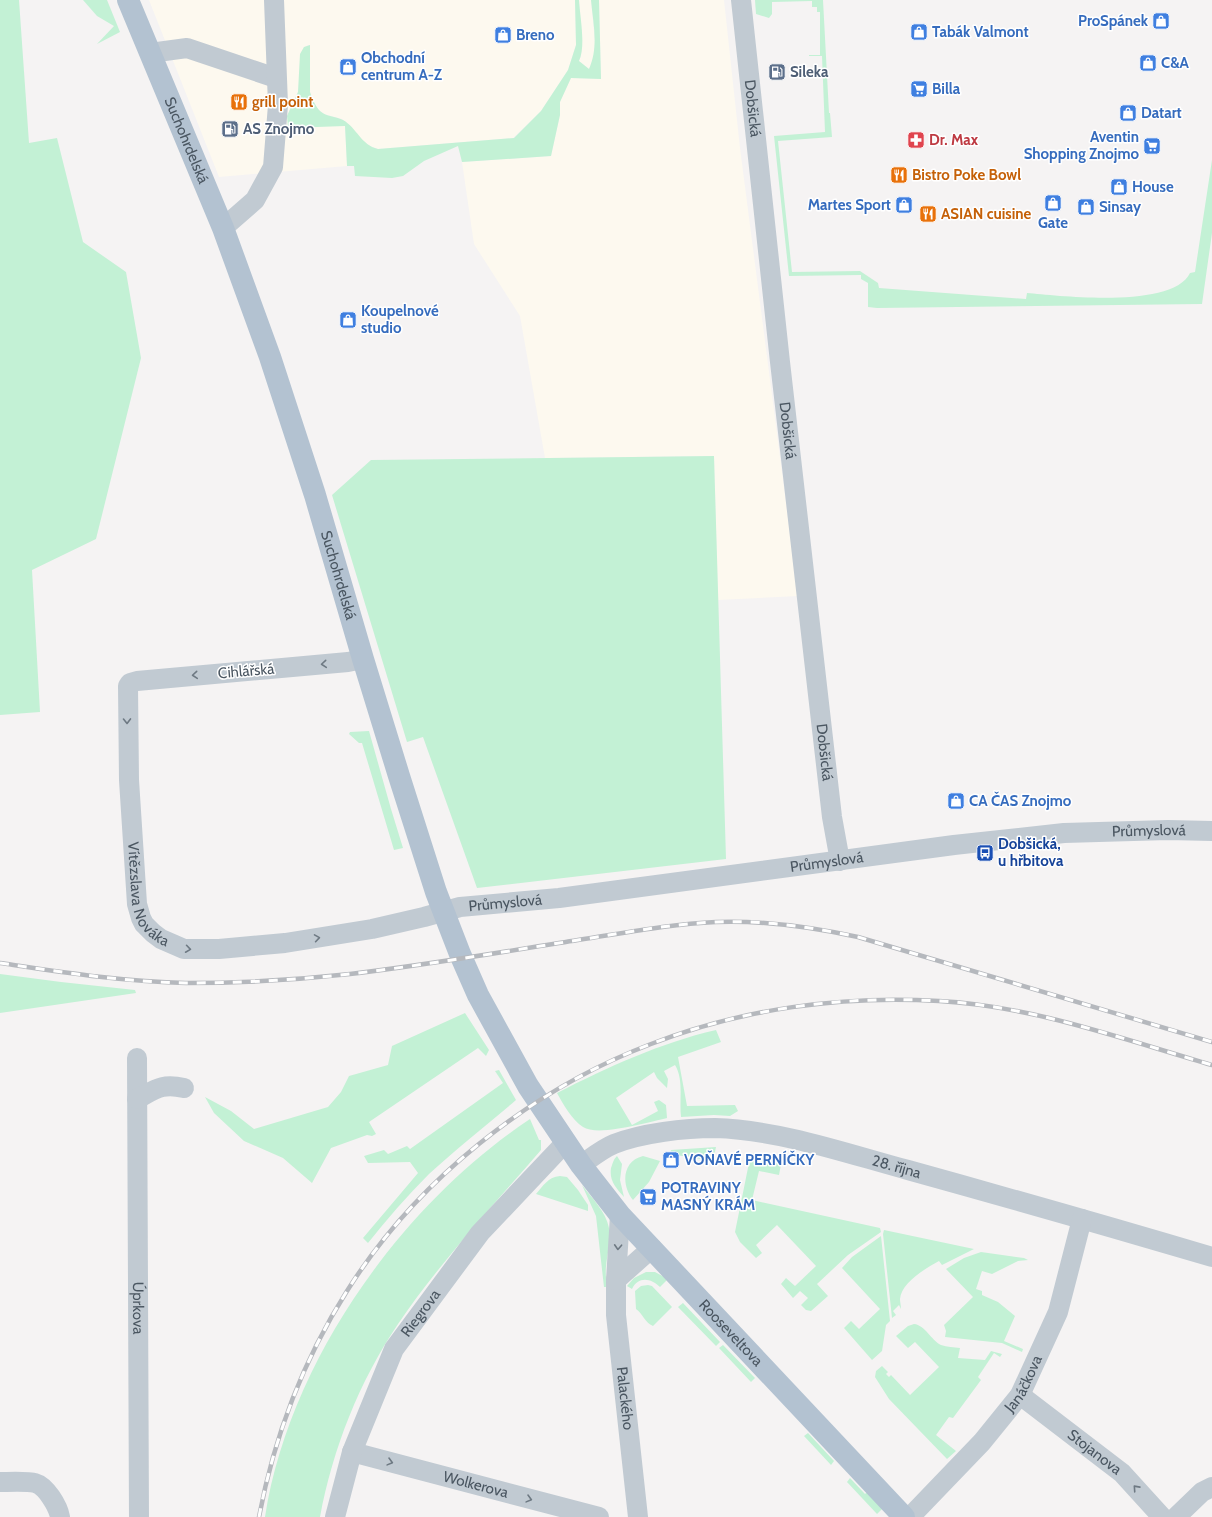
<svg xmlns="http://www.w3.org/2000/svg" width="1212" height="1517" font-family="Cabin,sans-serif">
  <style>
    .commercial { fill: #fdf9ef }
    .green { fill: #c3f1d5 }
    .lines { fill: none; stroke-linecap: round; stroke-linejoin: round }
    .minor { stroke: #c1cad2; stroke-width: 20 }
    .major { stroke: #b3c2d1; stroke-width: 22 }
    .rail-casing { stroke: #b5b8bd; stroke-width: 4.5 }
    .rail { stroke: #fff; stroke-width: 3; stroke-dasharray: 9; stroke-linecap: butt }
    .oneway { stroke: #6e7983 }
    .labels { text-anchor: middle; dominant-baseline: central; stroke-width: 3; stroke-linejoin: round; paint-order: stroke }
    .shop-label { font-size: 15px; font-weight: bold; fill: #366cbe; stroke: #fff; text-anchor: start }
    .service-label { font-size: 15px; font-weight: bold; fill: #4e5e75; stroke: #fff; text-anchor: start }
    .food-label { font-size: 15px; font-weight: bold; fill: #c56008; stroke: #fff; text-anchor: start }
    .street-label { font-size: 15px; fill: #4a5661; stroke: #fff }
    .health-label { font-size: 15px; font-weight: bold; fill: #be3a42; stroke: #fff; text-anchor: start }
    .transit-label { font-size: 15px; font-weight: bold; fill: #164399; stroke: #fff; text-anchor: start }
  </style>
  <rect width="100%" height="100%" fill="#f5f3f3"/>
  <path class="commercial" d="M 149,0 L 575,0 L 576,45 L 568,70 L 541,111 L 513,138 L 378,149 L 370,146 L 362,140 L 349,125 L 342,119 L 324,114 L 318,109 L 312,99 L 310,92 L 310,45 L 308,45 L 303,48 L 298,92 L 288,113 L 288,128 L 345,125 L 347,166 L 219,177 Z
    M 579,0 L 591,0 L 595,42 L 594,57 L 589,69 L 579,61 L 581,56 L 582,42 Z
    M 599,0 L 724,0 L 740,148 L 798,596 L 718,600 L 714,456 L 545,458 L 520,316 L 474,244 L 462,162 L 551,156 L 560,115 L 560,102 L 571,78 L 601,79 Z"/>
  <path class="green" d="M 0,0 L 19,0 L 29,143 L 57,138 L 83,242 L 126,272 L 141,358 L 96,539 L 32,570 L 40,712 L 0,715 Z
    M 83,0 L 107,0 L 120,32 L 97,44 L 114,26 L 97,16 Z
    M 575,0 L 579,0 C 580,17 586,46 579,61 L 589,69 C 599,47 593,23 591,0 L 599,0 L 601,79 L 571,78 L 560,102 L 560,115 L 551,156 L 462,162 L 458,146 L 424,161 L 403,176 L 392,178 L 355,176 L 354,166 L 347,166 L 345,126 L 288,128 L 287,116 L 298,92 L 300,54 L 304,47 L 310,45 L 310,92 C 312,98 315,106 320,111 C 327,117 335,116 343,120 C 357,128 361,145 378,149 L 514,138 L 541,111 L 568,70 L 576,45 Z
    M 755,0 L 823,0 L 829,113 L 830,113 L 832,137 L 778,141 L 792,272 L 860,271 L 878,283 L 879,288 L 1026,299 L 1027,293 C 1061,296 1173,309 1190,273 L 1195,272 L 1212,160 L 1212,233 L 1202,304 L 877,308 L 868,307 L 868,283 L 861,279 L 861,275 L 789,276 L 774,136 L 825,132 L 822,56 L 809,56 L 809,55 L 820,55 L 820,12 L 817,12 L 817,7 L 812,7 L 812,1 L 772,2 L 772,14 L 769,18 L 756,14 Z
    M 714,456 L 726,859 L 477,888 L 423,737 L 407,742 L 332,495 L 371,460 Z
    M 369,731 L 391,809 L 403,848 L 394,850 L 362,743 L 359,743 L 349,734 L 350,732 Z
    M 0,974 L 61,982 L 135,990 L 136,993 L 0,1013 Z
    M 465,1013 L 489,1050 L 486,1056 L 478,1048 L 369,1122 L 376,1134 L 372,1136 L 367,1135 L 331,1148 L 312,1183 L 283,1158 L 244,1141 L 214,1113 L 205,1097 L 231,1111 L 254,1129 L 328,1107 L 341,1092 L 349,1076 L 388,1065 L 392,1046 Z
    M 716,1030 L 721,1042 L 678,1057 L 687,1106 L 735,1105 L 738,1111 L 730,1116 L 714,1115 L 681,1117 C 679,1099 684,1080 675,1065 L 664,1071 L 668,1079 L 667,1088 L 657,1078 L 654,1072 L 616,1098 L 632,1125 L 658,1111 L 654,1102 L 659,1100 L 666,1105 L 667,1118 C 649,1122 598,1137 583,1127 C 572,1120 563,1104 557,1093 C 608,1067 660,1043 716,1030 Z
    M 499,1070 L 516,1100 C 487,1125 457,1148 429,1174 C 407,1196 387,1219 368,1243 L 363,1238 L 418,1173 L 410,1162 L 368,1163 L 364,1156 L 384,1150 L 388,1154 L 407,1146 L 410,1149 L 503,1083 L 495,1071 Z
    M 530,1119 L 539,1140 L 541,1140 L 541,1150 C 492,1207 440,1262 398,1324 C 359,1382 333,1448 320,1517 L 265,1517 C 289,1362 401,1205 530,1119 Z
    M 716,1147 L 713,1161 L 670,1154 L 671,1150 Z
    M 751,1153 L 782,1159 L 779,1175 L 759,1171 L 752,1200 L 880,1228 L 881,1232 L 848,1255 L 817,1284 L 828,1296 L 811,1311 L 806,1310 L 801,1305 L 808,1298 L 800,1291 L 793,1298 L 781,1284 L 786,1278 L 795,1286 L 816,1266 L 777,1225 L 756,1245 L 762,1253 L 756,1258 L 740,1242 L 735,1232 Z
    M 617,1156 L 622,1164 L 620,1180 L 624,1197 C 616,1188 609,1181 611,1168 C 613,1163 613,1160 617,1156 Z
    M 643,1156 L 660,1161 L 649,1182 L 633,1200 C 621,1185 622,1161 643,1156 Z
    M 560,1176 L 567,1177 L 578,1190 L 588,1205 L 588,1211 L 536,1194 C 543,1186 548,1177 560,1176 Z
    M 582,1185 C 592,1198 606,1212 609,1228 C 613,1247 601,1265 608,1287 L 604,1287 L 596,1216 Z
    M 884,1230 L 974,1249 L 942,1265 L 939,1261 C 926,1268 901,1283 900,1299 C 900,1302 901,1306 901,1309 L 899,1305 L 893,1311 L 896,1315 L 892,1318 L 883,1234 Z
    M 881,1236 L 890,1321 L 886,1325 L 882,1351 L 872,1360 L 844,1328 L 851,1321 L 859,1329 L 880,1309 L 842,1268 L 852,1257 Z
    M 981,1252 L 1024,1258 L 1028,1260 L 1018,1261 L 992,1274 L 982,1271 L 976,1289 L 982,1291 L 982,1295 L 998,1302 L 1015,1316 L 1004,1341 L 1023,1349 L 1022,1352 L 1002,1343 L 945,1337 L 946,1331 L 944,1325 L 973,1297 L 946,1269 L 964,1258 Z
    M 646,1272 L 655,1272 L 668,1279 L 660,1287 C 651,1278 638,1276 632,1289 L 627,1286 L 634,1278 Z
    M 648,1285 L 652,1286 L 672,1307 L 653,1326 C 645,1323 643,1314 636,1309 L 635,1291 L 641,1286 Z
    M 683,1303 L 720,1342 L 716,1346 L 678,1307 Z
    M 914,1324 C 925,1325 931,1340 941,1345 C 947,1347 954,1347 960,1348 L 958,1358 L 985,1360 L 991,1351 L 1002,1354 L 1000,1357 L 994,1353 L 978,1377 L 981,1380 L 953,1418 L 949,1417 L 936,1435 L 956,1451 L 947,1459 L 889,1399 L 875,1377 L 876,1371 L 882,1366 L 888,1372 L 886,1374 L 889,1377 L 891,1375 L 910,1395 L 939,1367 L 915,1342 L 908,1348 L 896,1336 L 908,1326 Z
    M 723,1345 L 755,1378 L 751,1382 L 719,1348 Z
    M 808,1433 L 834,1461 L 831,1465 L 804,1436 Z
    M 850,1478 L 865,1494 L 868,1491 L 884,1507 L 877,1514 L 847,1482 Z"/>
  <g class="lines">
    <g class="minor">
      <path id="s1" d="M 741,0 L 780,362 L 832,817 L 840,861"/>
      <path d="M 150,53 L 187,48 L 276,78"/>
      <path d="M 223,228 L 255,200 L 273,167 L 278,105 L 274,0"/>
      <path id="s2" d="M 363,659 L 348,662 L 137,681 L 130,683 L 128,686 L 129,780 L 137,904 L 141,918 L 144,924 L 153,933 L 161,939 L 184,949 L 219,949 L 285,943 L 372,929 L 424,917 L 460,907 L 559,898 L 954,845 L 1064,833 L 1168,830 L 1212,831"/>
      <path id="s3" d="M 137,1058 L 139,1517"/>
      <path d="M 137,1099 C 156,1089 162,1083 184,1088"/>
      <path id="s4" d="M 581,1165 C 591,1158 602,1149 614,1144 C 642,1133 685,1128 715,1128 C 780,1130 845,1153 908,1170 C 1009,1198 1111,1227 1212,1257"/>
      <path id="s5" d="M 620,1215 L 616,1280 L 616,1315 L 638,1517"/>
      <path d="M 616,1280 L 652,1248"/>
      <path id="s6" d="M 1020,1395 L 1122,1473 L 1162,1517"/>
      <path id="s7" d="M 352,1452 L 599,1517"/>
      <path d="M 0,1482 C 8,1482 28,1481 35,1483 C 46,1486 58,1506 60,1517"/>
      <path id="s8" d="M 335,1517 L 352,1452 L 394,1349 L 480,1233 L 565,1143"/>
      <path id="s9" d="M 910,1517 L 982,1442 L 1020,1395 L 1058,1312 L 1082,1219"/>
      <path d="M 1176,1517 L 1202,1492 L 1212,1487"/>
    </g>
    <path class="major" id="s10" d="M 128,0 L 223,228 L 270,357 L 315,495 L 363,659 L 399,776 L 436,892 L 460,954 L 478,995 L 528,1086 L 581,1165 L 620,1215 L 904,1517"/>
    <defs>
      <path id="rail" d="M 0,963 C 61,972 124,982 186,983 C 240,983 296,980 350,974 C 426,965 502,952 578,940 C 624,933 669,924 716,922 C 764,920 811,927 858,937 L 1212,1042
        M 259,1517 C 274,1437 304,1359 347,1291 C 416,1181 530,1090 651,1044 C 741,1009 842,995 939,1001 C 1033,1006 1122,1039 1212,1065"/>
    </defs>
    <use href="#rail" class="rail-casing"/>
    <use href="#rail" class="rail"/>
  </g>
  <defs><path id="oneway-chevron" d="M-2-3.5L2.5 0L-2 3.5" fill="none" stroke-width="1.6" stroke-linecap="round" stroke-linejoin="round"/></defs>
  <g class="oneway">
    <use href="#oneway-chevron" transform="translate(324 664) rotate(175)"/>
    <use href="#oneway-chevron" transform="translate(195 675) rotate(175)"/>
    <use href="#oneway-chevron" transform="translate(127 721) rotate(89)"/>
    <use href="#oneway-chevron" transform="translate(317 938) rotate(-9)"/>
    <use href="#oneway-chevron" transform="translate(188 949) rotate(8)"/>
    <use href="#oneway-chevron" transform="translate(618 1247) rotate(93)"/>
    <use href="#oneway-chevron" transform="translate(390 1462) rotate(15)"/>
    <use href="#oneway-chevron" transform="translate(1136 1488) rotate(-132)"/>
    <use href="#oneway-chevron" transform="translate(529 1499) rotate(15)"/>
  </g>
  <defs>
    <symbol id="shop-square" viewBox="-11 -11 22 22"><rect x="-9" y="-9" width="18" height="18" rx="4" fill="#3f7fe0" stroke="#fff"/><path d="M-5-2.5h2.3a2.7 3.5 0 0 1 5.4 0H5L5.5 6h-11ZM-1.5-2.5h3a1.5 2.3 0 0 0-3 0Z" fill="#fff"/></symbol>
    <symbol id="fuel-square" viewBox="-11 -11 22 22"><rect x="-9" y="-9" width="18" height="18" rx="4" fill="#5c6f8a" stroke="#fff"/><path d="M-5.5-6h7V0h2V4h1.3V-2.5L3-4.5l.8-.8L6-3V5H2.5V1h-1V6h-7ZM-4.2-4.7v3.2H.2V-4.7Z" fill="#fff"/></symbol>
    <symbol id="supermarket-square" viewBox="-11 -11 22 22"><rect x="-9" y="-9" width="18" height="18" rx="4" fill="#3f7fe0" stroke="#fff"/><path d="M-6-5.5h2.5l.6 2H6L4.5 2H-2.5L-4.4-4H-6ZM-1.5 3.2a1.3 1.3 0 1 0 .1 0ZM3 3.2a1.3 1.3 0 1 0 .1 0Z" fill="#fff"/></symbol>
    <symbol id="restaurant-square" viewBox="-11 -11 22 22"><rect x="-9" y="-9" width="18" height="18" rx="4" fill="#e8710a" stroke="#fff"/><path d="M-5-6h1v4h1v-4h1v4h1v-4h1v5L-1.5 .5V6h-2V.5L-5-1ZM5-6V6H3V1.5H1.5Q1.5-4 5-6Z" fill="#fff"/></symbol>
    <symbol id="pharmacy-square" viewBox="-11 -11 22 22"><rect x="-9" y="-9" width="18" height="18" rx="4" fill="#e0444e" stroke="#fff"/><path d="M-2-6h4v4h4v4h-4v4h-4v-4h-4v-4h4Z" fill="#fff"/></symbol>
    <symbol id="bus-square" viewBox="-11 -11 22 22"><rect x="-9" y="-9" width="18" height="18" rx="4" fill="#1a4fb4" stroke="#fff"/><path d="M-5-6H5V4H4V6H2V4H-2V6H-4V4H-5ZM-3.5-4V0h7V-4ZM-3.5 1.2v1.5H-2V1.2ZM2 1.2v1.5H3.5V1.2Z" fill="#fff"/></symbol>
  </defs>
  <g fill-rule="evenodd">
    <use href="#shop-square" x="1151" y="11" width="20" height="20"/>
    <use href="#shop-square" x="909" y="22" width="20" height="20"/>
    <use href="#shop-square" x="493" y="25" width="20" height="20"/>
    <use href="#shop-square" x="1138" y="53" width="20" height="20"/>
    <use href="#shop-square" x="338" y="57" width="20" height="20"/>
    <use href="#fuel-square" x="767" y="62" width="20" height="20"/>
    <use href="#supermarket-square" x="909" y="79" width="20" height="20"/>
    <use href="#restaurant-square" x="229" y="92" width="20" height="20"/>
    <use href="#shop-square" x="1118" y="103" width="20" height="20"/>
    <use href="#fuel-square" x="220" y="119" width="20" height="20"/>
    <use href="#pharmacy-square" x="906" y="130" width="20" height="20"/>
    <use href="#supermarket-square" x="1142" y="136" width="20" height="20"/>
    <use href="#restaurant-square" x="889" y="165" width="20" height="20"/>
    <use href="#shop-square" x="1109" y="177" width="20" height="20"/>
    <use href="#shop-square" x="1043" y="193" width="20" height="20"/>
    <use href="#shop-square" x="894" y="195" width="20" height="20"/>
    <use href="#shop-square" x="1076" y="197" width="20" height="20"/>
    <use href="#restaurant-square" x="918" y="204" width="20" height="20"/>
    <use href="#shop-square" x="338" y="310" width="20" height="20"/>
    <use href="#shop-square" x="946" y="791" width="20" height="20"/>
    <use href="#bus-square" x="975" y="843" width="20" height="20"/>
    <use href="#shop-square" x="661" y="1150" width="20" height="20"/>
    <use href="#supermarket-square" x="638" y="1187" width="20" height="20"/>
  </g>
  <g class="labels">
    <g class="shop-label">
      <text x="1148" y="21" text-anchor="end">ProSpánek</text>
      <text x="932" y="32">Tabák Valmont</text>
      <text x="516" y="35">Breno</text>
      <text x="361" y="58">Obchodní<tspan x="361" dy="17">centrum A-Z</tspan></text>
      <text x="1161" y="63">C&amp;A</text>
      <text x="932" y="89">Billa</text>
      <text x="1141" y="113">Datart</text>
      <text x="1139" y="137" text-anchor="end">Aventin<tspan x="1139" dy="17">Shopping Znojmo</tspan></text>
      <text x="1132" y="187">House</text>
      <text x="891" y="205" text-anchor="end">Martes Sport</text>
      <text x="1099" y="207">Sinsay</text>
      <text x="1053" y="223" text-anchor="middle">Gate</text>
      <text x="361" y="311">Koupelnové<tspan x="361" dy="17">studio</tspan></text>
      <text x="969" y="801">CA ČAS Znojmo</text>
      <text x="684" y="1160">VOŇAVÉ PERNÍČKY</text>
      <text x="661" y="1188">POTRAVINY<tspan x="661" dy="17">MASNÝ KRÁM</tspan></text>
    </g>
    <g class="service-label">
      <text x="790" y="72">Sileka</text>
      <text x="243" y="129">AS Znojmo</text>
    </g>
    <g class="food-label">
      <text x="252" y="102">grill point</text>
      <text x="912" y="175">Bistro Poke Bowl</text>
      <text x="941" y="214">ASIAN cuisine</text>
    </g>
    <g class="street-label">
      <text stroke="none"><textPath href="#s1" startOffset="109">Dobšická</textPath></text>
      <text stroke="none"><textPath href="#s10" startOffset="152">Suchohrdelská</textPath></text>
      <text stroke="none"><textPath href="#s1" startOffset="433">Dobšická</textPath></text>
      <text stroke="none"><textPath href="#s10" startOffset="613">Suchohrdelská</textPath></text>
      <text transform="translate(246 671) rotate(-5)">Cihlářská</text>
      <text stroke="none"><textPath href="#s1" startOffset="757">Dobšická</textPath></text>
      <text stroke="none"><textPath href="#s2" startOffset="1499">Průmyslová</textPath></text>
      <text stroke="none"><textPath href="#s2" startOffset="1175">Průmyslová</textPath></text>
      <text stroke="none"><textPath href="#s2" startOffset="451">Vítězslava Nováka</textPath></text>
      <text stroke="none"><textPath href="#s2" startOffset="851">Průmyslová</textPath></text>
      <text stroke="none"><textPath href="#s4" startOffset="328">28. října</textPath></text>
      <text stroke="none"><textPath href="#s3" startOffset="250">Úprkova</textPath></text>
      <text stroke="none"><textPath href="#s8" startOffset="223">Riegrova</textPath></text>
      <text stroke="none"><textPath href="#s10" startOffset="1480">Rooseveltova</textPath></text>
      <text stroke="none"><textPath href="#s9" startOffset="176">Janáčkova</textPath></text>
      <text stroke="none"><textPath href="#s5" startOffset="184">Palackého</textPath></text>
      <text stroke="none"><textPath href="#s6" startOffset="94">Stojanova</textPath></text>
      <text stroke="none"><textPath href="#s7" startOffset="128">Wolkerova</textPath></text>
    </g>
    <g class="health-label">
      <text x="929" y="140">Dr. Max</text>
    </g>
    <g class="transit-label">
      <text x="998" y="844">Dobšická,<tspan x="998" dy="17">u hřbitova</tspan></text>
    </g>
  </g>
</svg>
